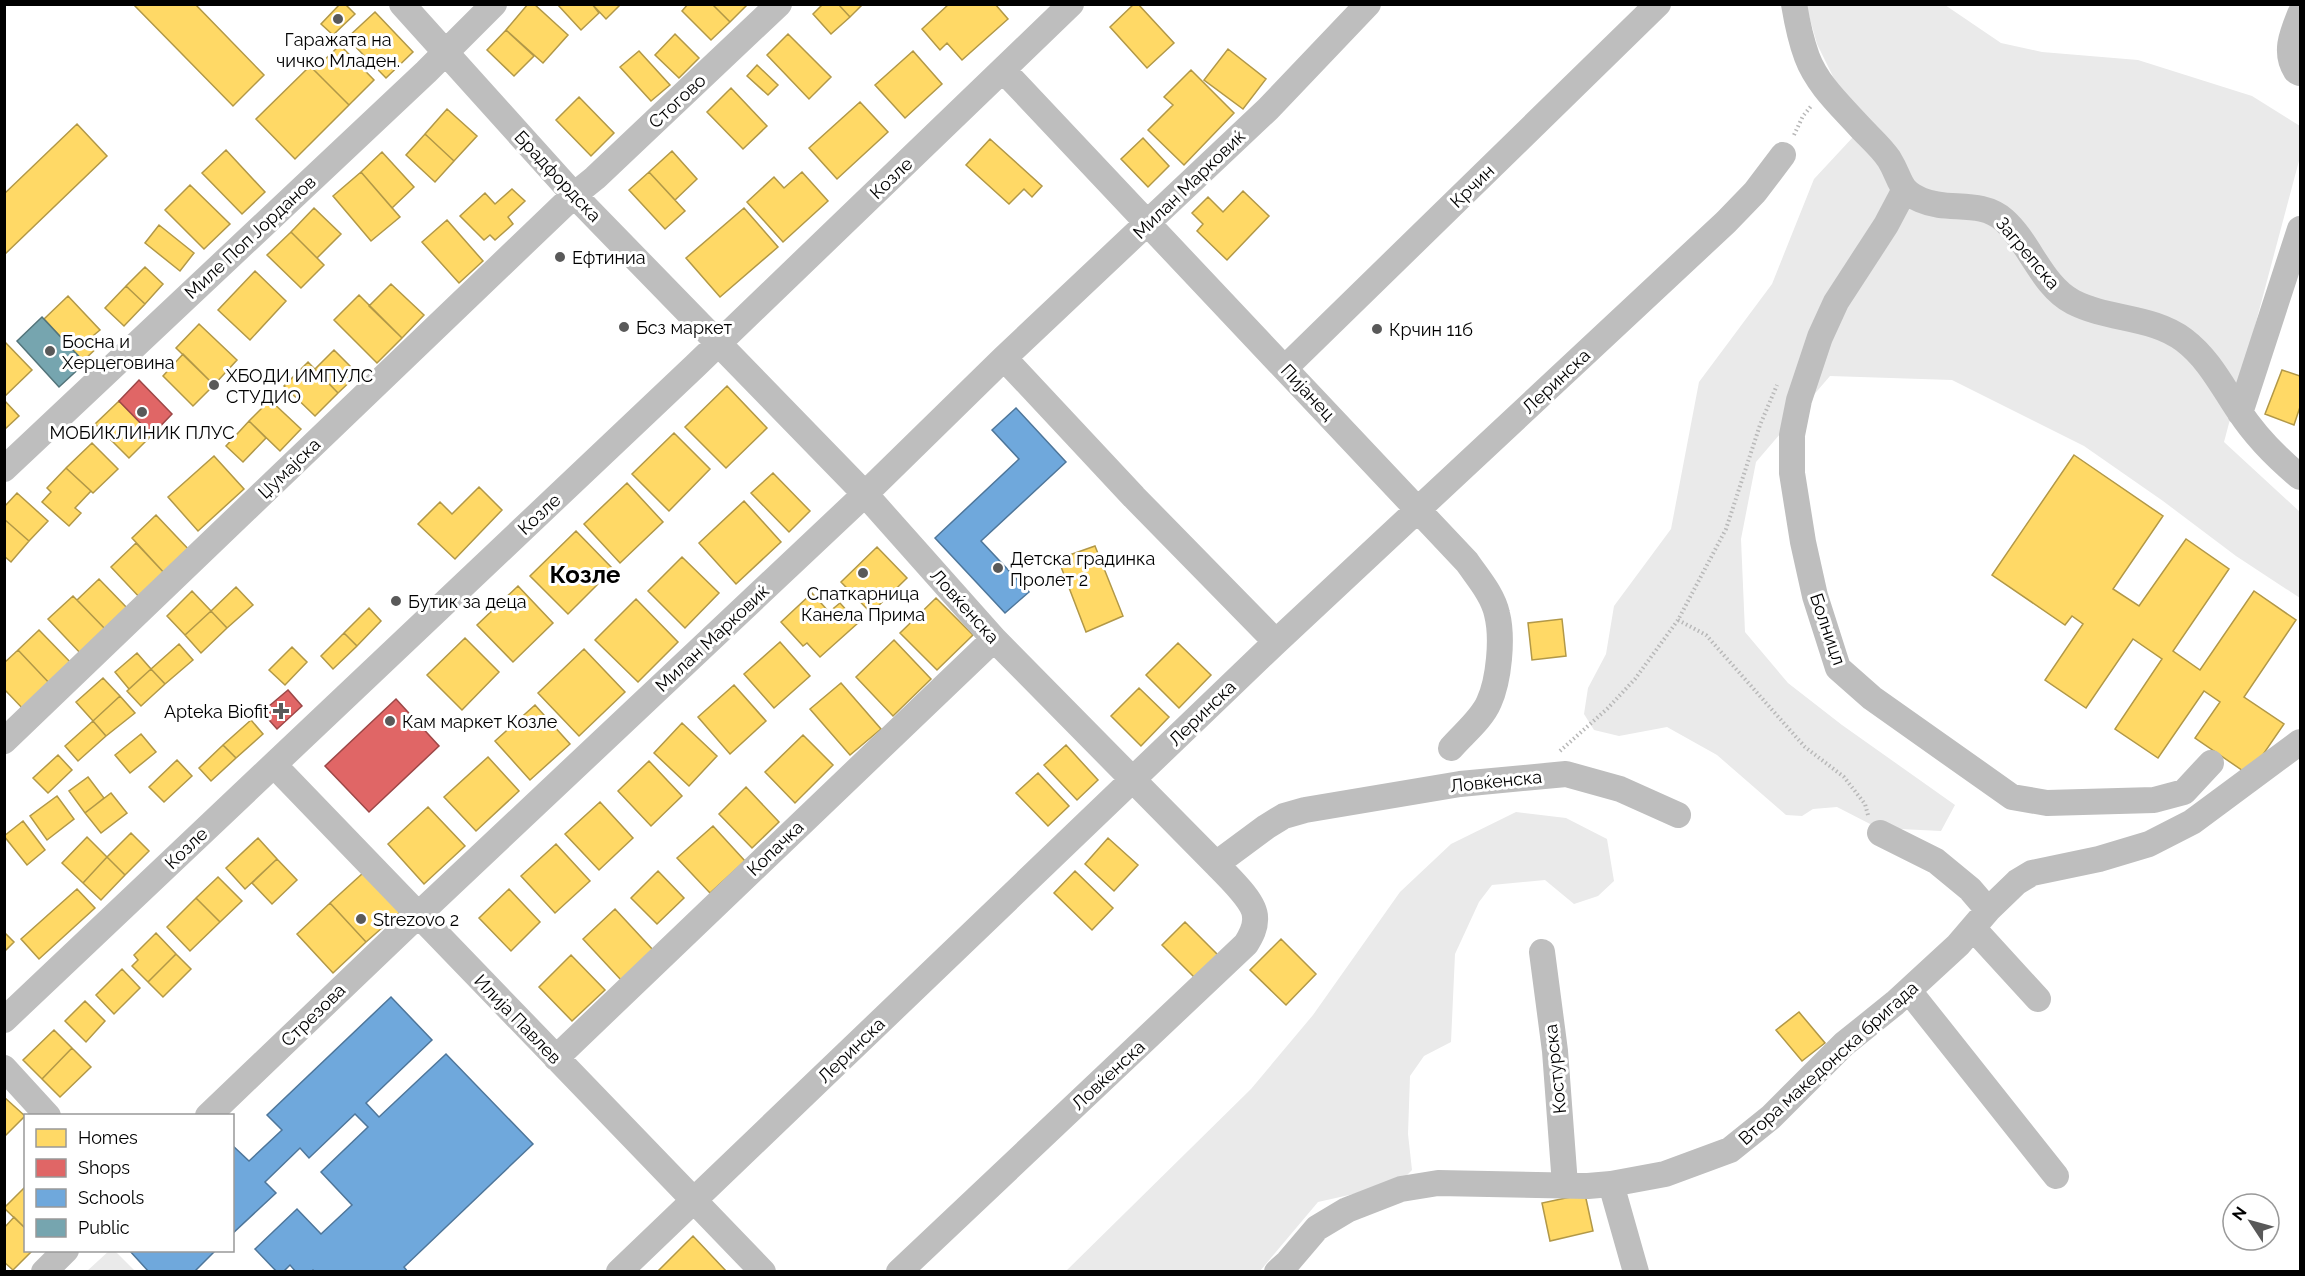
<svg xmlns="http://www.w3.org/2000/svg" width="2305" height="1276" font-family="Raleway,sans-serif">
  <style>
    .green { fill: #eaeaea }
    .homes { fill: #ffd966; stroke: #b29847; stroke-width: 1.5 }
    .shops { fill: #e06666; stroke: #9d4747; stroke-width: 1.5 }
    .schools { fill: #6fa8dc; stroke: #4e769a; stroke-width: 1.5 }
    .public { fill: #76a5af; stroke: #53747a; stroke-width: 1.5 }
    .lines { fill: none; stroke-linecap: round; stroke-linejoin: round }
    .path { stroke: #b8b8b8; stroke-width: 4; stroke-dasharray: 1.5 3; stroke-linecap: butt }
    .street { stroke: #bebebe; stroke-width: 26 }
    .poi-dot { fill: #595959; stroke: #fff; stroke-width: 2 }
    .labels { text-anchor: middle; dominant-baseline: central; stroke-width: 6; stroke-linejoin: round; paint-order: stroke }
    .poi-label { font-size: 18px; fill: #000; stroke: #fff; text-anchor: start }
    .street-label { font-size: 18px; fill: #000; stroke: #fff }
    .district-label { font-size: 24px; font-weight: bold; fill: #000; stroke: #fff }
  </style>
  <rect width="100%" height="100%" fill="#fff"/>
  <path class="green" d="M 1806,5 L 1945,5 L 2001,43 L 2042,52 L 2138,60 L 2252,96 L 2300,126 L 2300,157 L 2224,442 L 2300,512 L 2300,598 L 2236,556 L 2163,501 L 2084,446 L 1952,380 L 1830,376 L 1756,462 L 1741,539 L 1745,632 L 1788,683 L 1842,725 L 1955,805 L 1941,831 L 1900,829 L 1874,826 L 1837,807 L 1813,809 L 1802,816 L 1786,815 L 1717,755 L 1667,727 L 1619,736 L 1594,730 L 1584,714 L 1588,688 L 1606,654 L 1614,606 L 1671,529 L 1699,382 L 1772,284 L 1814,179 L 1854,136 L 1847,105 L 1817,44 Z
    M 1516,812 L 1566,818 L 1607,839 L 1614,881 L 1598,896 L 1574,904 L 1545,880 L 1492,885 L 1479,902 L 1455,954 L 1451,1042 L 1424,1056 L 1410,1076 L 1408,1134 L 1412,1170 L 1398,1184 L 1318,1202 L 1260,1271 L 1065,1272 L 1251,1089 L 1313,1015 L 1400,892 L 1451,844 Z
    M 110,1250 L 115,1251 L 135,1271 L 87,1271 Z"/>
  <path class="homes" d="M 133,4 L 195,4 L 264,75 L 233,106 Z
    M 340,4 L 345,4 L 355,14 L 333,35 L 321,24 Z
    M 528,4 L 534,4 L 568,35 L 543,63 L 506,30 Z
    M 557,4 L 592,4 L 599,13 L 581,30 Z
    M 592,4 L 621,4 L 606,19 Z
    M 688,4 L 712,4 L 730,22 L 711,40 L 682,11 Z
    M 712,4 L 748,4 L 730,22 Z
    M 823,4 L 838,4 L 850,17 L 831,34 L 813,14 Z
    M 838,4 L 863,4 L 850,17 Z
    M 949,4 L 995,4 L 1008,19 L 962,60 L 947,43 L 940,50 L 922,29 Z
    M 1134,4 L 1138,4 L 1174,43 L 1147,68 L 1110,27 Z
    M 375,12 L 413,52 L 386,78 L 347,38 Z
    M 506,30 L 534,56 L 514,76 L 487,50 Z
    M 675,34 L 699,58 L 679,78 L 655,55 Z
    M 788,34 L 831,77 L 809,99 L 767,55 Z
    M 340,45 L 374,80 L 349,105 L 314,70 Z
    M 1228,49 L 1266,79 L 1243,109 L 1204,80 Z
    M 639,51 L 670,85 L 651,101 L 620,67 Z
    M 913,51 L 942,84 L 905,118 L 875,85 Z
    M 757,65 L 778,85 L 768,95 L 747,76 Z
    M 310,66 L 349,105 L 295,159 L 256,119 Z
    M 1191,70 L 1234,113 L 1184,165 L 1148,130 L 1173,105 L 1164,97 Z
    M 731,88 L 767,126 L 743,149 L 707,112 Z
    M 579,97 L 614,133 L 591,156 L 556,120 Z
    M 860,102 L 888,132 L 837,179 L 809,148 Z
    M 447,109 L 477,136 L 454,161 L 425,134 Z
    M 77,124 L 107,156 L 4,255 L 4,194 Z
    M 425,134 L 454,161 L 435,182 L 406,155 Z
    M 1143,138 L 1169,166 L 1148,187 L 1121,159 Z
    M 990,139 L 1042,186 L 1032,197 L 1024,189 L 1009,204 L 966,165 Z
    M 226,150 L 265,192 L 242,214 L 202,173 Z
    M 672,151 L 697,179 L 675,200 L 649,172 Z
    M 382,152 L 414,187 L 392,208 L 361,172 Z
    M 361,172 L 400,217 L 371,241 L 333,196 Z
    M 649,172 L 685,211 L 665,229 L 629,190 Z
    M 802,172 L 828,201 L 783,242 L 747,202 L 774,177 L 784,188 Z
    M 190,185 L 230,224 L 204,249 L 165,210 Z
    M 512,189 L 525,201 L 508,217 L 513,224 L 495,240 L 490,235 L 484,240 L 460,216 L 485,193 L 495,204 Z
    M 1243,191 L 1269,216 L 1227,260 L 1197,231 L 1203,224 L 1192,213 L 1208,197 L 1223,212 Z
    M 314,208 L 341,234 L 317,258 L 291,232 Z
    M 744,208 L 778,247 L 720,297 L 686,258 Z
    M 447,220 L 483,261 L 459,283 L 422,242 Z
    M 159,225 L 194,253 L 180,271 L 145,243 Z
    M 291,232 L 324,265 L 301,288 L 267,255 Z
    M 145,267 L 163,284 L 145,304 L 126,286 Z
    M 255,271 L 286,301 L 250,340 L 218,310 Z
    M 391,284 L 424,315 L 402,338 L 369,306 Z
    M 126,286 L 145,304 L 124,326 L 105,308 Z
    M 359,295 L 402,338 L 377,363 L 334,320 Z
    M 68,296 L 100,330 L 94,335 L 102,343 L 83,361 L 44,319 Z
    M 199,324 L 237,360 L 214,385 L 176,348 Z
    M 4,341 L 32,370 L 4,397 Z
    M 334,350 L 358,374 L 338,393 L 315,369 Z
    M 183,354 L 214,385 L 193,406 L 163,376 Z
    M 308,362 L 338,393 L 315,416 L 284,386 Z
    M 2282,370 L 2300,376 L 2300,407 L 2294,425 L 2265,414 Z
    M 727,386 L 767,428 L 726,468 L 685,427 Z
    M 4,400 L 19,416 L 4,430 Z
    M 270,400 L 301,429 L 280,451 L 249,421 Z
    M 119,401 L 152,435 L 129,458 L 95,424 Z
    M 249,421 L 266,438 L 243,462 L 226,446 Z
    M 674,433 L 710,469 L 669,511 L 632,474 Z
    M 92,443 L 118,469 L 93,493 L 66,468 Z
    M 2074,455 L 2163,516 L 2113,589 L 2139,606 L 2186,539 L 2229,569 L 2173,651 L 2200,670 L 2254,591 L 2296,620 L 2244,697 L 2284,724 L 2249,775 L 2195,738 L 2220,702 L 2204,691 L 2158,758 L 2115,729 L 2162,659 L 2133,639 L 2086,708 L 2045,680 L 2083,624 L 2072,616 L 2065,625 L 1992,575 Z
    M 214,456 L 244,489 L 198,531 L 168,497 Z
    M 66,468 L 91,491 L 75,508 L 81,513 L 69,526 L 42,502 L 51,492 L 47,488 Z
    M 773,473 L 810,511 L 789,532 L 751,493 Z
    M 627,483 L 663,522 L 620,563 L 584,524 Z
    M 479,487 L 502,510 L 455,559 L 418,524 L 440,502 L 452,514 Z
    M 17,493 L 48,521 L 29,541 L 4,519 L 4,507 Z
    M 744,501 L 781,542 L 736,584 L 699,543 Z
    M 156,515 L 192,553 L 167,576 L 132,538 Z
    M 4,519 L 29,541 L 11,562 L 4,556 Z
    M 576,531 L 613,569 L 568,614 L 530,576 Z
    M 136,543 L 167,576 L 142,600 L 111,567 Z
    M 1095,546 L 1123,616 L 1086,632 L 1058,559 Z
    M 877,547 L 907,578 L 871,613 L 841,582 Z
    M 682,557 L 719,593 L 685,628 L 648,591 Z
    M 99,579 L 130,611 L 108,632 L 77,600 Z
    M 518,586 L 553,623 L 513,662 L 477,625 Z
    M 236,587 L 253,605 L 227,628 L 211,611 Z
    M 192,591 L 211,611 L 185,635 L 167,616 Z
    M 812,593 L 829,612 L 840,603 L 858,623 L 820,657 L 807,643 L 803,646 L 781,622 Z
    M 73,596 L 108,632 L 83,656 L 48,619 Z
    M 936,598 L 973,635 L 937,670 L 900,633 Z
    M 636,599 L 678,642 L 638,682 L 595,640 Z
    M 369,608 L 381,621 L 357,646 L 344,633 Z
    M 211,611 L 227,628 L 201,653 L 185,635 Z
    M 1562,619 L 1566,656 L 1532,660 L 1528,623 Z
    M 39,630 L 74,666 L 52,686 L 18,650 Z
    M 344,633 L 357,646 L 333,669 L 321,656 Z
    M 465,638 L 499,672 L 462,710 L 427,675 Z
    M 894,640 L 931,679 L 893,716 L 856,677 Z
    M 780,642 L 810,676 L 774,708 L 744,674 Z
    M 1178,643 L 1211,675 L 1179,708 L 1146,675 Z
    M 179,644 L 193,660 L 165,684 L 151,669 Z
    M 292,647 L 307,662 L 285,685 L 269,670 Z
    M 584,649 L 625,692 L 579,736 L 538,693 Z
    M 18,650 L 52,686 L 26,712 L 4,689 L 4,663 Z
    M 137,653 L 151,669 L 129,689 L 115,672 Z
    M 151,669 L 165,684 L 141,706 L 127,691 Z
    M 103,678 L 120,696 L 93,721 L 76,702 Z
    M 841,683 L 881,729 L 850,755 L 810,709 Z
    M 734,685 L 766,721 L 730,754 L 698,717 Z
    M 1139,688 L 1169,717 L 1141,746 L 1111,716 Z
    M 120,696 L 135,713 L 106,736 L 93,721 Z
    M 535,705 L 570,744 L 530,780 L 495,741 Z
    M 251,720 L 263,734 L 236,758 L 223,745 Z
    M 93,721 L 106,736 L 78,761 L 65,746 Z
    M 682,723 L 717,756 L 689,786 L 654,753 Z
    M 141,734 L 156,752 L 130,773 L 115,755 Z
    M 803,735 L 833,765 L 795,803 L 765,772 Z
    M 223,745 L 236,758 L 211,781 L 199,768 Z
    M 1066,745 L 1098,780 L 1077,800 L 1044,765 Z
    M 58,755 L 72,770 L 48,793 L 33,778 Z
    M 488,757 L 519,791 L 476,831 L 444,797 Z
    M 177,760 L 192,776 L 164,802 L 149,787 Z
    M 649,761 L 682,796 L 651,826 L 618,791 Z
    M 1038,773 L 1069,806 L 1048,826 L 1016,793 Z
    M 88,777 L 104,798 L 85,813 L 69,791 Z
    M 746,787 L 779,822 L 752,848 L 719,814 Z
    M 111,793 L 127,813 L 101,833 L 85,813 Z
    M 57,796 L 74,819 L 47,840 L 30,816 Z
    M 600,802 L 633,838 L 599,870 L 565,834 Z
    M 428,807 L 465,846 L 424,884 L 388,844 Z
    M 23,821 L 45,850 L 27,865 L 4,836 Z
    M 713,826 L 745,861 L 710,893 L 677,858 Z
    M 131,833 L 149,851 L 125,875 L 107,857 Z
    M 87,837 L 107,857 L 83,883 L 62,863 Z
    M 258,838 L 277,859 L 245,889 L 226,868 Z
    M 1108,838 L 1138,865 L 1114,891 L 1085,864 Z
    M 556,844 L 590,881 L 555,913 L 521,876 Z
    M 107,857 L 125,875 L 101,900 L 83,883 Z
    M 277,859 L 297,880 L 272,904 L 252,883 Z
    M 658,871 L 684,898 L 657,924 L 631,898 Z
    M 1075,871 L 1113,908 L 1092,930 L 1054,893 Z
    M 363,873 L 400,912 L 366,942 L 330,903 Z
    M 218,877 L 242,901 L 220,922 L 196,898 Z
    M 77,889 L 95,908 L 39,959 L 21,939 Z
    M 509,889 L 540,922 L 511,951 L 479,918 Z
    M 196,898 L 220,922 L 190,951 L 167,927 Z
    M 330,903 L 366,942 L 333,973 L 297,934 Z
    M 615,909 L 654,951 L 622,981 L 583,939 Z
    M 1185,922 L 1222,959 L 1199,982 L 1162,945 Z
    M 4,932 L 14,942 L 4,952 Z
    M 156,933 L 176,954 L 148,982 L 132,966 L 138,960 L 134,955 Z
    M 1281,939 L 1316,974 L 1286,1005 L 1250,970 Z
    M 176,954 L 191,969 L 163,997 L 148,982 Z
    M 571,955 L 605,990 L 572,1021 L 539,987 Z
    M 122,969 L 140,988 L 114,1014 L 96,995 Z
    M 85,1001 L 105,1021 L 86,1042 L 65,1021 Z
    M 1799,1012 L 1825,1043 L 1802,1061 L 1776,1030 Z
    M 54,1030 L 72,1048 L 42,1079 L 23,1060 Z
    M 72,1048 L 91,1067 L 60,1097 L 42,1079 Z
    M 4,1097 L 25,1116 L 4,1137 Z
    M 26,1186 L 26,1229 L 4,1208 Z
    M 1585,1194 L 1593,1231 L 1550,1241 L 1542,1203 Z
    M 14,1217 L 26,1229 L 26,1250 L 33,1250 L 13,1270 L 4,1262 L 4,1228 Z
    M 693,1236 L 727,1272 L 657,1272 Z"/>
  <path class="shops" d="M 139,380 L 172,414 L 152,435 L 119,401 Z
    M 288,690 L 302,706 L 277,729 L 262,712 Z
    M 396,699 L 439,746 L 369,812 L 325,766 Z"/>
  <path class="schools" d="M 1016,408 L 1066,462 L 981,541 L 1029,592 L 1005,613 L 935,538 L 1019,459 L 992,430 Z
    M 391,997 L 432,1040 L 366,1103 L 379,1117 L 446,1054 L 533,1144 L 404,1267 L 408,1272 L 315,1272 L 313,1270 L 311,1272 L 296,1272 L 290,1265 L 283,1272 L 277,1272 L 255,1249 L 297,1209 L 321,1234 L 352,1205 L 321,1172 L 368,1127 L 355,1114 L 309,1158 L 300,1148 L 265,1182 L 276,1193 L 232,1234 L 232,1145 L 249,1161 L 282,1130 L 267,1115 Z
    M 129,1250 L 216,1250 L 194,1272 L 149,1272 Z"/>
  <path class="public" d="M 42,317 L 85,363 L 59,387 L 17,341 Z"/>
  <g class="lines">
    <path class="path" d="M 1794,135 L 1803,116 L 1812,105
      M 1678,620 L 1706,635 L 1805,747 L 1844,777 L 1865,804 L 1868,815
      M 1560,751 L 1608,708 L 1635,679 L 1678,620 L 1726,529 L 1760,425 L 1777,385"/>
    <path class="street" d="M 402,4 L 574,195 L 865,494 L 994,639 L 1216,864 C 1227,876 1255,901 1255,917 C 1256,927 1251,936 1246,944 L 899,1272
      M 1794,4 C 1797,22 1801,41 1807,57 C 1817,84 1840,105 1859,126 C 1868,136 1881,147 1889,159 C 1902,180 1897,189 1921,200 C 1948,212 1980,199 2004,220 C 2030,243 2041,285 2073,302 C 2108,320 2153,316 2184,340 C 2209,359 2222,386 2239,411 C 2256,437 2277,458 2300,477
      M 2300,14 C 2292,34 2284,52 2296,71 L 2300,73
      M 1003,70 L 1467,562 C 1478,578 1493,595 1497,614 C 1503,638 1499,680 1489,702 C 1482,719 1463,734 1451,748
      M 1904,191 L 1886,225 L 1836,302 L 1820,337 L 1799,400 L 1792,435 L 1792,473 L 1803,542 L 1815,596 L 1838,668 L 1872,698 L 2012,797 L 2047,803 L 2154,800 L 2184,792 L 2211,763
      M 1004,358 L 1134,497 L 1276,642
      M 1285,368 L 1658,4
      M 2240,413 L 2300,229
      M 4,469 L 426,72 L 494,4
      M 4,741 L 574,195 L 595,178 L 779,4
      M 274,765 L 763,1272
      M 1216,864 L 1266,827 L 1284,816 L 1305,810 L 1460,784 L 1566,774 L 1620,789 L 1678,815
      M 1988,910 L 2017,882 L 2032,873 L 2099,859 L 2149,844 L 2192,822 L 2300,742
      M 1973,928 L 2038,999
      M 1542,952 L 1555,1051 L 1565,1185
      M 1909,991 L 2056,1176
      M 4,1020 L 695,366 L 1071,4
      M 556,1058 L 994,639
      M 4,1068 L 48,1116
      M 208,1116 L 418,915 L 865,494 L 1004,358 L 1268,109 L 1368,4
      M 1611,1184 L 1636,1272
      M 44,1272 L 66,1250
      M 619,1272 L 1276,642 L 1726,222 L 1755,192 L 1783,155
      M 1277,1272 L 1288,1262 L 1317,1228 L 1347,1210 L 1401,1189 L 1438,1183 L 1588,1186 L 1611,1184 L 1665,1174 L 1730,1150 L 1771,1117 L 1844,1044 L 1895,1003 L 1958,945 L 1988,910 L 1970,889 L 1936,861 L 1880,833"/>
  </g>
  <g class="poi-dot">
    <circle cx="338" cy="19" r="6"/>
    <circle cx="560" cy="257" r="6"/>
    <circle cx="624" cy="327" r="6"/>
    <circle cx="1377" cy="329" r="6"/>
    <circle cx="50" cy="351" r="6"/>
    <circle cx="214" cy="385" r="6"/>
    <circle cx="142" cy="412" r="6"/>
    <circle cx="998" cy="568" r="6"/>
    <circle cx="863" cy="573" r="6"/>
    <circle cx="396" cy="601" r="6"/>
    <path d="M278 702h6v6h6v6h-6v6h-6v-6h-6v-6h6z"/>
    <circle cx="390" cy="721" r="6"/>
    <circle cx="361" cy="919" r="6"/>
  </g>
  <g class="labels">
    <g class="poi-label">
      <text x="338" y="39" text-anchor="middle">Гаражата на<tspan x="338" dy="21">чичко Младен.</tspan></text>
      <text x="572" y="257">Ефтиниа</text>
      <text x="636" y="327">Бсз маркет</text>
      <text x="1389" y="329">Крчин 11б</text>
      <text x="62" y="341">Босна и<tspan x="62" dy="21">Херцеговина</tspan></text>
      <text x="226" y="375">ХБОДИ ИМПУЛС<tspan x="226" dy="21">СТУДИО</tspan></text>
      <text x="142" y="432" text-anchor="middle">МОБИКЛИНИК ПЛУС</text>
      <text x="1010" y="558">Детска градинка<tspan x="1010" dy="21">Пролет 2</tspan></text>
      <text x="863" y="593" text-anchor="middle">Спаткарница<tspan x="863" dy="21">Канела Прима</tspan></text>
      <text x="408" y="601">Бутик за деца</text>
      <text x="269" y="711" text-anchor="end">Apteka Biofit</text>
      <text x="402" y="721">Кам маркет Козле</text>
      <text x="373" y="919">Strezovo 2</text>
    </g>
    <g class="street-label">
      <text transform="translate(677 101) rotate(-43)">Стогово</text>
      <text transform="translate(558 176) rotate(47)">Брадфордска</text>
      <text transform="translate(891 178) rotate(-44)">Козле</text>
      <text transform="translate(1189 184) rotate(-44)">Милан Марковиќ</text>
      <text transform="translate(1472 186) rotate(-44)">Крчин</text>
      <text transform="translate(250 237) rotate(-43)">Миле Поп Јорданов</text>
      <text transform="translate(2028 253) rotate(50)">Загрепска</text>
      <text transform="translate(1556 381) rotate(-43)">Леринска</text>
      <text transform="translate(1308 392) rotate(47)">Пијанец</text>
      <text transform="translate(289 468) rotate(-44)">Џумајска</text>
      <text transform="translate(539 514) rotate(-43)">Козле</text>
      <text transform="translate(965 606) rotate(48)">Ловќенска</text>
      <text transform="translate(1828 629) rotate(71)">Болницл</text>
      <text transform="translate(712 638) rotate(-43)">Милан Марковиќ</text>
      <text transform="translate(1202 713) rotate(-44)">Леринска</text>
      <text transform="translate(1496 781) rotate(-6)">Ловќенска</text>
      <text transform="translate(186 848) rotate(-44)">Козле</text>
      <text transform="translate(775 848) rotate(-44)">Копачка</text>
      <text transform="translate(313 1015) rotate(-44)">Стрезова</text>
      <text transform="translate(518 1019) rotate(46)">Илија Павлев</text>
      <text transform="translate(851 1050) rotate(-44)">Леринска</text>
      <text transform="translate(1828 1063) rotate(-42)">Втора македонска бригада</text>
      <text transform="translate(1555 1069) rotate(-96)">Костурска</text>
      <text transform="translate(1108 1075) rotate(-43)">Ловќенска</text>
    </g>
    <g class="district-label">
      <text x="585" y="574">Козле</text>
    </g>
  </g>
  <rect width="2305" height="1276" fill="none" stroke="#000000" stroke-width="12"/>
  <rect x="24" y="1114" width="210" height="138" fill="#ffffff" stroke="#999999" stroke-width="1.5"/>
  <rect x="36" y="1129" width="30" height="18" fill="#ffd966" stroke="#999999" stroke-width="1.5"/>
  <text x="78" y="1144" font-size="18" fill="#000000">Homes</text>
  <rect x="36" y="1159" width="30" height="18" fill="#e06666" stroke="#999999" stroke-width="1.5"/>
  <text x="78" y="1174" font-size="18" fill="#000000">Shops</text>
  <rect x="36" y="1189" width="30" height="18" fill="#6fa8dc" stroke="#999999" stroke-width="1.5"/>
  <text x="78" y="1204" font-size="18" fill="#000000">Schools</text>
  <rect x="36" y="1219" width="30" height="18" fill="#76a5af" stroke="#999999" stroke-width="1.5"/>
  <text x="78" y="1234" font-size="18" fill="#000000">Public</text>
  <g transform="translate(2251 1222) rotate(306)"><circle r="28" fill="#ffffff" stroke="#999999" stroke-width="1.5"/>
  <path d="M0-4.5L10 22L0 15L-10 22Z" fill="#595959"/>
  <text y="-9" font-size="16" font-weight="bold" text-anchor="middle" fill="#000000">N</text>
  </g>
</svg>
